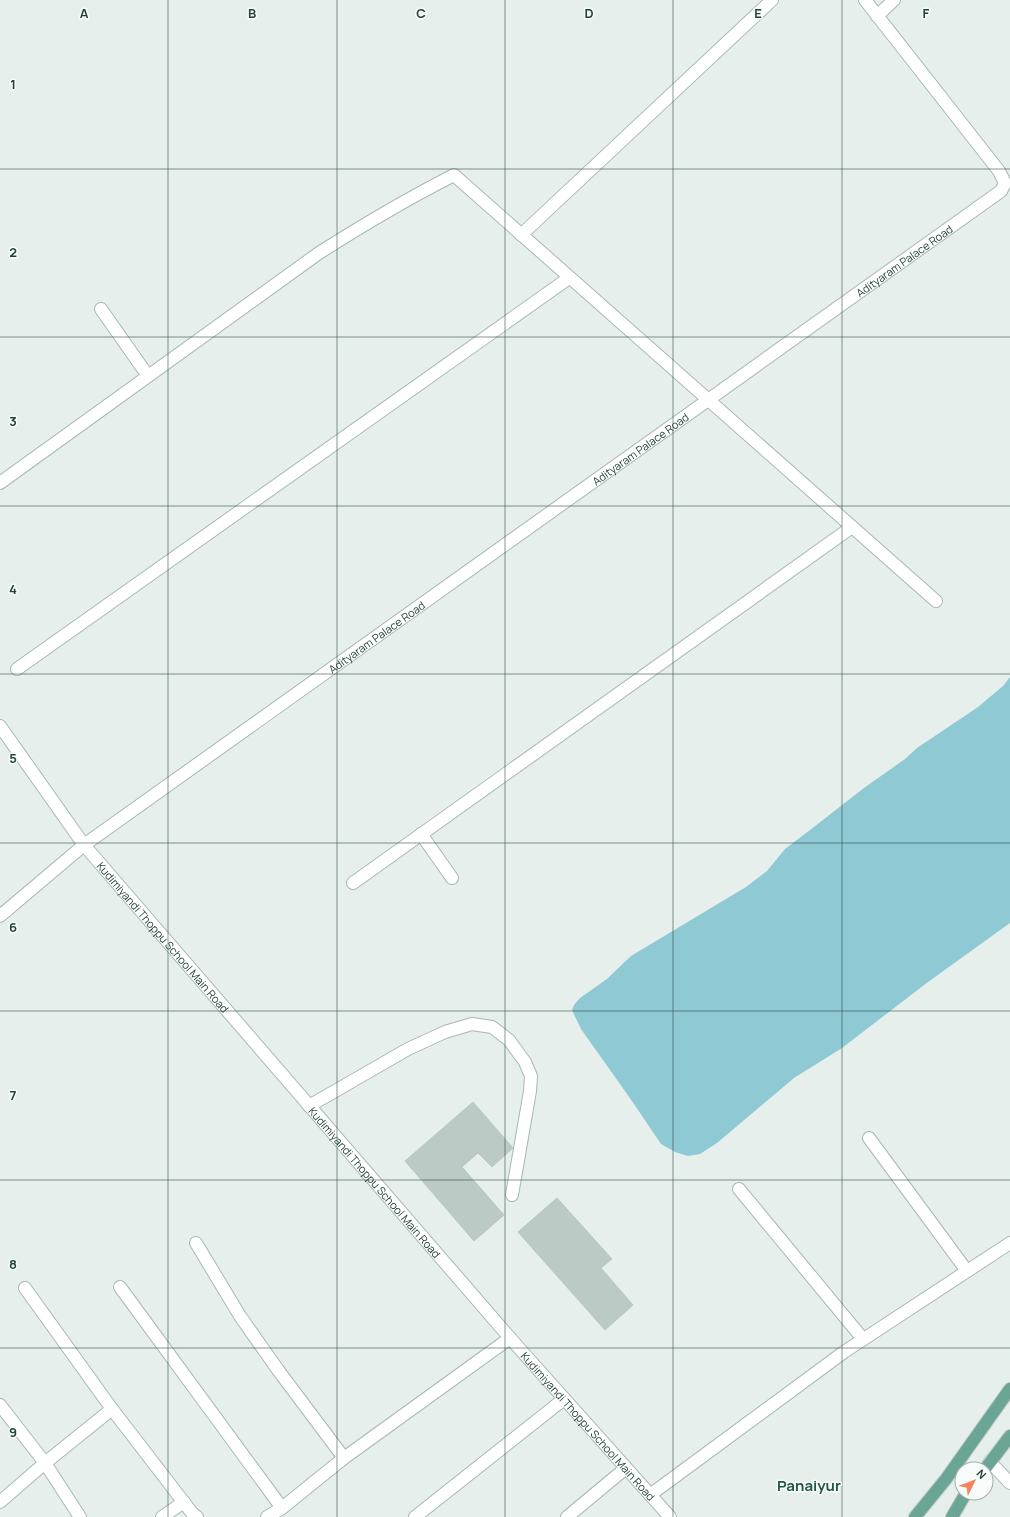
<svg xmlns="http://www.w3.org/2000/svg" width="1010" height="1517" font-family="Manrope,sans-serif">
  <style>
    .water { fill: #8ec9d4 }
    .building { fill: #bbcac4; stroke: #b8c9c2 }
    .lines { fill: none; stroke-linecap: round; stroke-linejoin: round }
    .minor-casing { stroke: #a8b8b2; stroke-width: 14 }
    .major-casing { stroke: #c2cac8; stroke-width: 14 }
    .minor { stroke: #fff; stroke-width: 12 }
    .major { stroke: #6aa596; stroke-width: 12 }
    .grid { fill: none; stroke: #24423a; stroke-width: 1; stroke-opacity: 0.55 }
    .labels { text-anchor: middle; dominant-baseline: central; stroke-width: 3; stroke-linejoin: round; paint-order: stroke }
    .street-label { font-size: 11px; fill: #24423a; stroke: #f7fbf9 }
    .district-label { font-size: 15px; font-weight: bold; fill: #1f5548; stroke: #f7fbf9 }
    .grid-label { font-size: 13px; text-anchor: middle; font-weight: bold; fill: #24423a; stroke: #f7fbf9; stroke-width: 3; stroke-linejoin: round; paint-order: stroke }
  </style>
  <rect width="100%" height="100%" fill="#e6efeb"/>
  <path class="water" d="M 1010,677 L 1010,923 L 928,982 L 842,1048 L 794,1078 L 717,1143 L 700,1154 L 688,1156 L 675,1152 L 661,1144 L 632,1101 L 581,1029 L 572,1010 L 574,1005 L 580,998 L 607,979 L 631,956 L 746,887 L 767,871 L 785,849 L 810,830 L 864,788 L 905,759 L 917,748 L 978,707 L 1003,686 Z"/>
  <path class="building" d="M 473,1102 L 513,1148 L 492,1167 L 478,1153 L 462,1167 L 504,1215 L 474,1241 L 405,1161 Z
    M 557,1198 L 612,1259 L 601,1268 L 633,1305 L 605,1330 L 518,1232 Z"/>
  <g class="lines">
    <defs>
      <g id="minor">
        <path d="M 877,16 L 894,0"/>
        <path d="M 521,235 L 772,0"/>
        <path d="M 101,309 L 148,376"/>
        <path d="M 0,483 L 319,253 C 363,225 407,199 454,175 L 936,601"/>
        <path d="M 17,669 L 569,278"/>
        <path id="s1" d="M 0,726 L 84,845 L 510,1338 L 670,1517"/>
        <path d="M 421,834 L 452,878"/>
        <path d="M 353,883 L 852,527"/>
        <path id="s2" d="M 0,916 L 84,845 L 1001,191 L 1005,183 L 999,171 L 865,0"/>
        <path d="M 309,1106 L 408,1049 L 445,1032 L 472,1024 L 492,1027 L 509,1040 L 525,1062 L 531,1076 L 530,1091 L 512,1195"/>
        <path d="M 869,1138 L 967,1271"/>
        <path d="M 739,1189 L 863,1339"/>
        <path d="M 196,1243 L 240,1316 L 278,1370 L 344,1458"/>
        <path d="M 120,1287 L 282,1508"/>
        <path d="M 25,1288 L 112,1409 L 192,1513 L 197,1517"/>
        <path d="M 0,1405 L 45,1463 L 80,1517"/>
        <path d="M 990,1462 L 1010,1483"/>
        <path d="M 650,1495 L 844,1352 L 1010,1243"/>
        <path d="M 0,1502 L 45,1463 L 112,1409"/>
        <path d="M 162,1517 L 184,1502"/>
        <path d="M 267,1517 L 282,1508 L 344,1458 L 510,1338"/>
        <path d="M 415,1517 L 564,1399"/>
        <path d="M 567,1517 L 626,1468"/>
      </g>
      <path id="major" d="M 985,1469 L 1010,1436
        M 915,1517 L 946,1479 L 1010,1389
        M 952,1517 L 966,1493"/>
    </defs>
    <use href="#minor" class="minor-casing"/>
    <use href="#major" class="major-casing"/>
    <use href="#minor" class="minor"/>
    <use href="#major" class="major"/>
  </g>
  <path class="grid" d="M 168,0 L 168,1517M 337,0 L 337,1517M 505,0 L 505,1517M 673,0 L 673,1517M 842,0 L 842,1517M 0,169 L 1010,169M 0,337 L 1010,337M 0,506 L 1010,506M 0,674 L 1010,674M 0,843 L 1010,843M 0,1011 L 1010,1011M 0,1180 L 1010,1180M 0,1348 L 1010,1348"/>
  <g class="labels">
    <g class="street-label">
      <text stroke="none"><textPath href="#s2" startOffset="1117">Adityaram Palace Road</textPath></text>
      <text stroke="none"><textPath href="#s2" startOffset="793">Adityaram Palace Road</textPath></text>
      <text stroke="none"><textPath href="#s2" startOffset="469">Adityaram Palace Road</textPath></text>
      <text stroke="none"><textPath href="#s1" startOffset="267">Kudimiyandi Thoppu School Main Road</textPath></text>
      <text stroke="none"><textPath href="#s1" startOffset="591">Kudimiyandi Thoppu School Main Road</textPath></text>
      <text stroke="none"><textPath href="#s1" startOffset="915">Kudimiyandi Thoppu School Main Road</textPath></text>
    </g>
    <g class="district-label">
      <text x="809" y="1485">Panaiyur</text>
    </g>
  </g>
  <g class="grid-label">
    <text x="84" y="18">A</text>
    <text x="252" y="18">B</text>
    <text x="421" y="18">C</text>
    <text x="589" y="18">D</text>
    <text x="758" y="18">E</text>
    <text x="926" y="18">F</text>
    <text x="13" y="89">1</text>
    <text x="13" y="257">2</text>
    <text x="13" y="426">3</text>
    <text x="13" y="594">4</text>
    <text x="13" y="763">5</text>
    <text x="13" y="932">6</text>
    <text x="13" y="1100">7</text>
    <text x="13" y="1269">8</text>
    <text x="13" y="1437">9</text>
  </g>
  <g transform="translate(974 1481) rotate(47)"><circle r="19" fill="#f7fbf9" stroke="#a3b1ad"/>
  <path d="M0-3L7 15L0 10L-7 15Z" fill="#f4845f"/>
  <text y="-6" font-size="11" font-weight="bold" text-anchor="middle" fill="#24423a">N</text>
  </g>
</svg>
